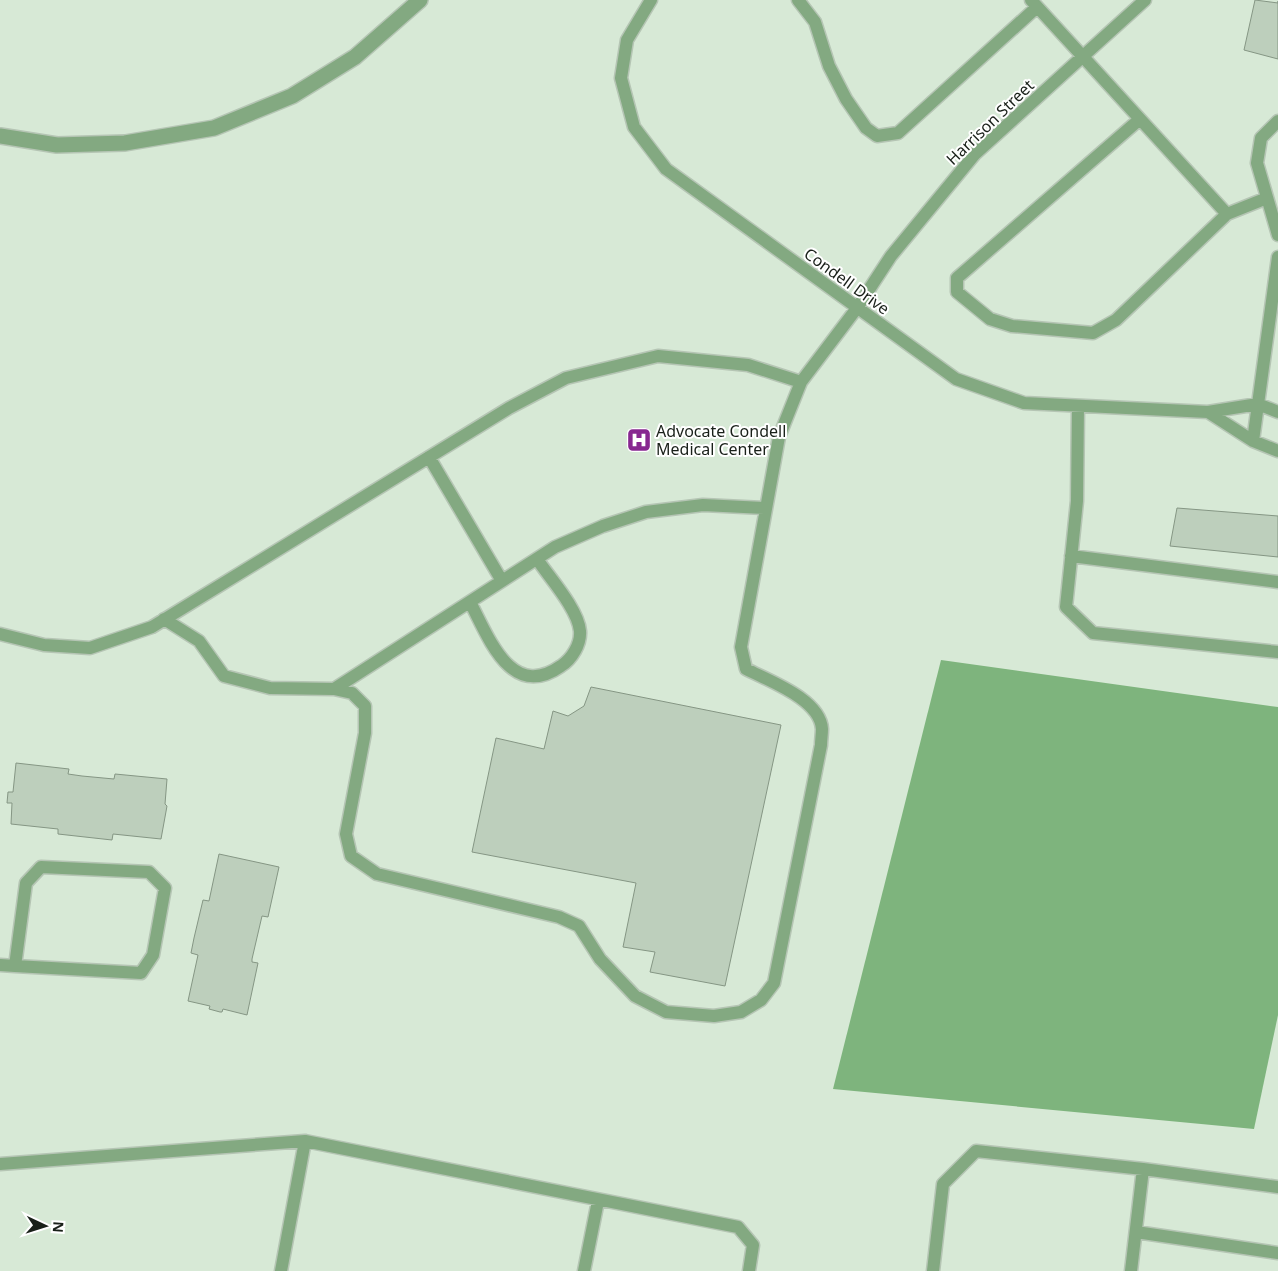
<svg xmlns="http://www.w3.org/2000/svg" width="1278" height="1271" font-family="'Noto Sans',sans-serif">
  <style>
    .forest { fill: #7eb47d }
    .building { fill: #bdcfbc; stroke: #859684 }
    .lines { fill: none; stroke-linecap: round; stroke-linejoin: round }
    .service-casing { stroke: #b5c5b4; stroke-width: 15 }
    .minor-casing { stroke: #b5c5b4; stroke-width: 18 }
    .service { stroke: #83a981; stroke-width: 12 }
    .minor { stroke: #83a981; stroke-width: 15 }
    .labels { text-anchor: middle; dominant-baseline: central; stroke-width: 4; stroke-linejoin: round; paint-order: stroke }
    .street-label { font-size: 16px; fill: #192019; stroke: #fff }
    .poi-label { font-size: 16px; fill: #192019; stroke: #fff; text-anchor: start }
  </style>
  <rect width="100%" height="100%" fill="#d7e9d6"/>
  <path class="forest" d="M 941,660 L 1278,707 L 1278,1015 L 1254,1129 L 833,1089 Z"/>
  <path class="building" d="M 1255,0 L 1278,3 L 1278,1 L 1278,59 L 1244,50 Z
    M 1177,508 L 1278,516 L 1278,557 L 1170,546 Z
    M 591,687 L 781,725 L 725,986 L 650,972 L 655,952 L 623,947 L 636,883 L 472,852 L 496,738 L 544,749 L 553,711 L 568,716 L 584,706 Z
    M 16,763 L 69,769 L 68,774 L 82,776 L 114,779 L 115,774 L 167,779 L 165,804 L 167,806 L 161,839 L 113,834 L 112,840 L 58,834 L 58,829 L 11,824 L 12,803 L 7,803 L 8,792 L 13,792 Z
    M 219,854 L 279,867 L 268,917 L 262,916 L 252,959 L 252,962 L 258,963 L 247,1015 L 223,1009 L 222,1012 L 220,1012 L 209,1009 L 210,1006 L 188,1001 L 198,955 L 191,953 L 194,938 L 203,900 L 209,901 Z"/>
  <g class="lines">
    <defs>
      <path id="service" d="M 651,0 L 627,40 L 621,78 L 634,127 L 666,169 L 956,379 L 1024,403 L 1208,412 L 1258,404 L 1278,412
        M 798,0 L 815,22 L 829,66 L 846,99 L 866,128 L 877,136 L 898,133 L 1037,7
        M 1031,0 L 1140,119 L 957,278 L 957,292 L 990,319 L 1012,326 L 1093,333 L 1116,320 L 1227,214 L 1267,198
        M 1140,119 L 1227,214
        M 1278,121 L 1261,138 L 1257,163 L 1278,235
        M 1078,406 L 1077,501 L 1066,607 L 1093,633 L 1278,652
        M 1208,412 L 1253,441 L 1278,451
        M 1253,441 L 1278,257
        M 429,457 L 502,581
        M 1071,556 L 1278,582
        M 470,602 C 489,638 511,701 561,666 C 572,659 581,644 580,631 C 578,609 549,577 537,559
        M 164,619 L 199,641 L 224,676 L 270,688 L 334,689 L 352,693 L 365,706 L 365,733 L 346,834 L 351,856 L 377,874 L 559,917 L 579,926 L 600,959 L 635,996 L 666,1012 L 714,1016 L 741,1012 L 761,1000 L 774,983 L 821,745 C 821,740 822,734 822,729 C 820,699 769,681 746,669 L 741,647 L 779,437 L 801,382
        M 0,634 L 44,645 L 90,648 L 152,627 L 509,408 L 566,378 L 658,356 L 748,365 L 801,382 L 857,308 L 891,256 L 975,154 L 1145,0
        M 334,689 L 555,547 L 603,526 L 646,512 L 703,505 L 766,508
        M 0,965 L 15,966 L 141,973 L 153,955 L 165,888 L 149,872 L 41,867 L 26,883 L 15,966
        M 0,1164 L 305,1141 L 738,1227 L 753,1245 L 749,1271
        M 1136,1232 L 1278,1253
        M 281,1271 L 305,1141
        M 584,1271 L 598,1201
        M 933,1271 L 943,1184 L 976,1151 L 1143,1169 L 1278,1187
        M 1131,1271 L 1143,1169"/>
      <path id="minor" d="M 0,136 L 57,145 L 125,143 L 214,128 L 292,96 L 355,57 L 420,0"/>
    </defs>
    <use href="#service" class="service-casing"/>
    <use href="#minor" class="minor-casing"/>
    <use href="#service" class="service"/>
    <use href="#minor" class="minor"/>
  </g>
  <defs>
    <symbol id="hospital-square" viewBox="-11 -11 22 22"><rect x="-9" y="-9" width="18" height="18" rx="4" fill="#872790" stroke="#fff"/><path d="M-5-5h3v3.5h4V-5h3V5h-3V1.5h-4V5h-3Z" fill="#fff"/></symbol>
  </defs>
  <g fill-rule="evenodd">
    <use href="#hospital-square" x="625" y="426" width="28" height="28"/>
  </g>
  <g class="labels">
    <g class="street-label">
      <text transform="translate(990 122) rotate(-44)">Harrison Street</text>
      <text transform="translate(847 281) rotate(36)">Condell Drive</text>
    </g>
    <g class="poi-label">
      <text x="656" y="431">Advocate Condell<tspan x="656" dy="18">Medical Center</tspan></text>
    </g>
  </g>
  <g transform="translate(45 1226) rotate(94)" stroke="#ffffff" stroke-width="4" paint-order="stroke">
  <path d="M0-4L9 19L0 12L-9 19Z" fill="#192019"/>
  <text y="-8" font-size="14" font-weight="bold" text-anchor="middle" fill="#192019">N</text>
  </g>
</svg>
